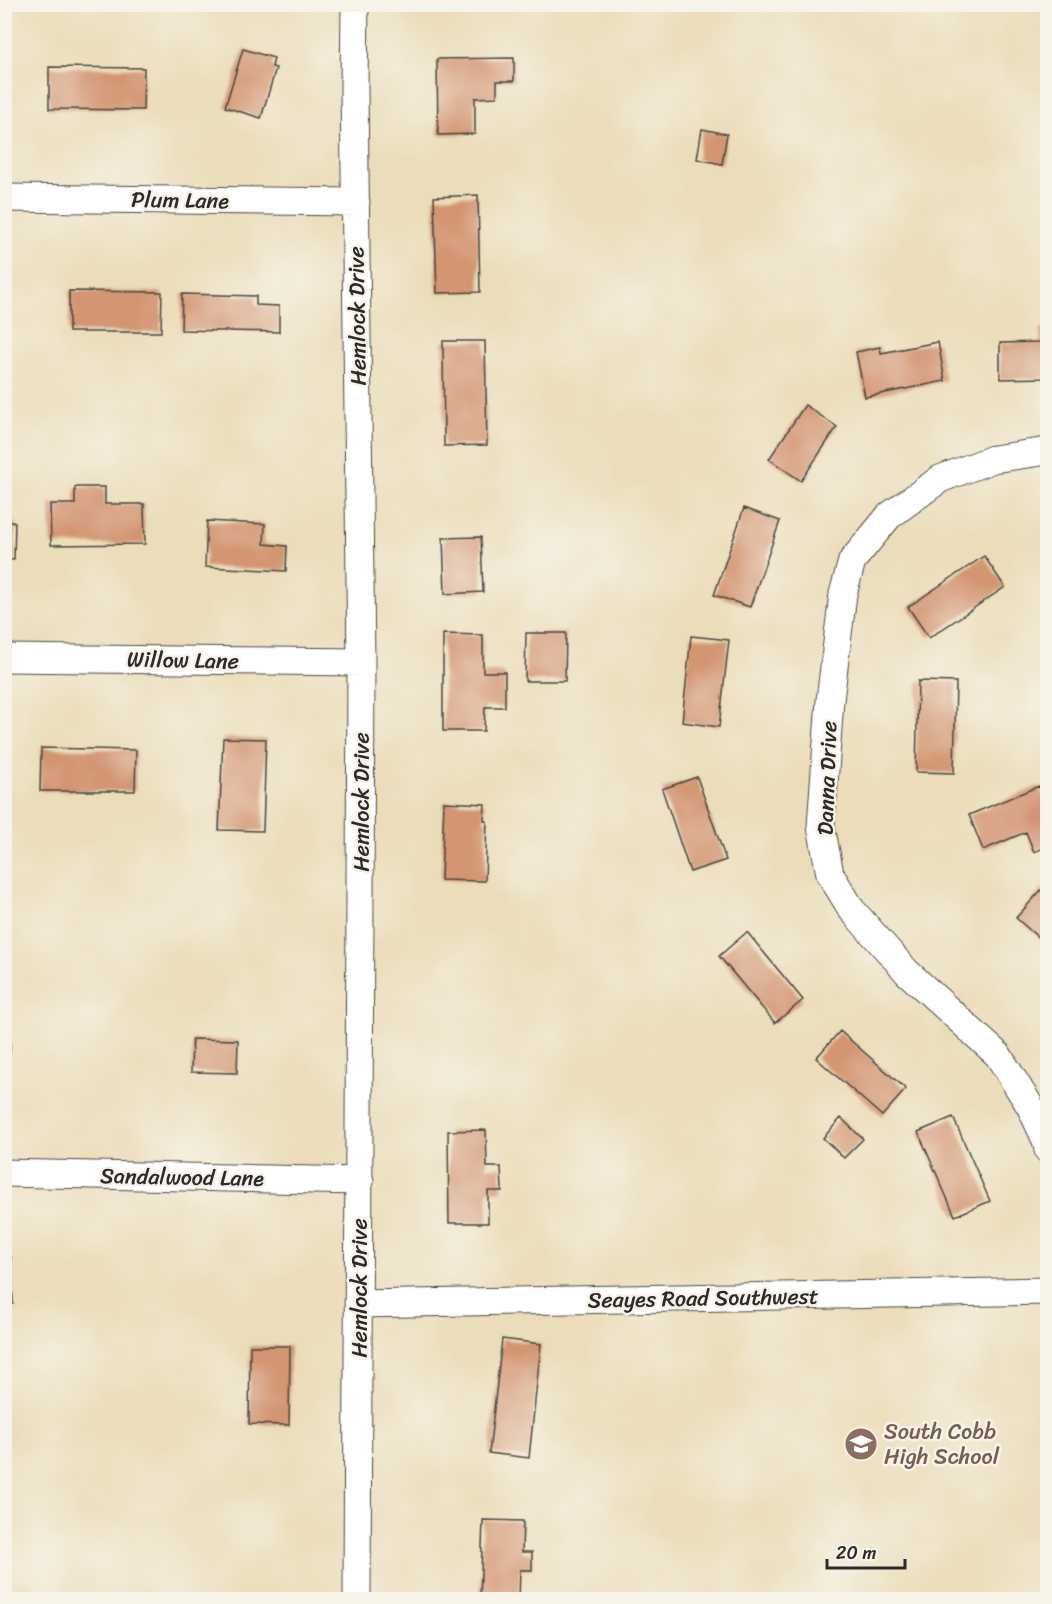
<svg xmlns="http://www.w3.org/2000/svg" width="1052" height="1604" font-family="Sriracha,sans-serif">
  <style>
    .building { fill: #d39572 }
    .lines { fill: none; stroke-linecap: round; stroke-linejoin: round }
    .street-casing { stroke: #484640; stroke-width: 29 }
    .street { stroke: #fff; stroke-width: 27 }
    .labels { text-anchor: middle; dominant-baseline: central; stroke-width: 5; stroke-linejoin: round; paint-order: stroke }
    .street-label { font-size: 22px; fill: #2b2b2b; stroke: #f7f3e8 }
    .education-label { font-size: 22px; fill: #785e54; stroke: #f7f3e8; text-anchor: start }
  </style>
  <rect width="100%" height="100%" fill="#f7f3e8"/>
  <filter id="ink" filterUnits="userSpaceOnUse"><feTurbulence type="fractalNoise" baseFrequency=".0167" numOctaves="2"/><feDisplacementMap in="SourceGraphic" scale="12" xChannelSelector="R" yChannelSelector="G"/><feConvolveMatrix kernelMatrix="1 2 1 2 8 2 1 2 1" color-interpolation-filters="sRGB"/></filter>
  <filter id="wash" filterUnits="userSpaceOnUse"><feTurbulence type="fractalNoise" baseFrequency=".008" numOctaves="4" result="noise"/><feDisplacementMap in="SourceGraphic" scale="24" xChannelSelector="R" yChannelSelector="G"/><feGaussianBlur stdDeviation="1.35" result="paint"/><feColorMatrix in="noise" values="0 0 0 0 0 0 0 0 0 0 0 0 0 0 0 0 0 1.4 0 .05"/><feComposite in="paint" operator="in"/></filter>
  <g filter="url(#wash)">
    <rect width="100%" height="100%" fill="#ebddb9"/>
    <g id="blocks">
      <path class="building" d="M 243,49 L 274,58 L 272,67 L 276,68 L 261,118 L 225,107 Z
        M 514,58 L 514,81 L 497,81 L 497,97 L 475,98 L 475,134 L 438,135 L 437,59 Z
        M 49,67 L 144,68 L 143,110 L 49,109 Z
        M 702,129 L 727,134 L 722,164 L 697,159 Z
        M 478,195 L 480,292 L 437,293 L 434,197 Z
        M 69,291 L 162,292 L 161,332 L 69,332 Z
        M 182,294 L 256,296 L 256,305 L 279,306 L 279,332 L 181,330 Z
        M 1040,328 L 1048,328 L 1048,378 L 1000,379 L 1000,343 L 1040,342 Z
        M 443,341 L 485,341 L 487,445 L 444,446 Z
        M 938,342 L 945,381 L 865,397 L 856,352 L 880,347 L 881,353 Z
        M 805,405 L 837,427 L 801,481 L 769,459 Z
        M 75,487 L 105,487 L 105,504 L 144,504 L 145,544 L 51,545 L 50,504 L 75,504 Z
        M 744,508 L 780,521 L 750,607 L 714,595 Z
        M 207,521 L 265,524 L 264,544 L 287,546 L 286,571 L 205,567 Z
        M 4,522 L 15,522 L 14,560 L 4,559 Z
        M 481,537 L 483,592 L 445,594 L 443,538 Z
        M 984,556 L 1005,587 L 929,638 L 908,607 Z
        M 526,633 L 566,633 L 565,681 L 525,681 Z
        M 443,634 L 483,635 L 483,672 L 505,672 L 505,707 L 485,707 L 484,731 L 443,731 Z
        M 691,636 L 729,640 L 719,727 L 682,722 Z
        M 918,681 L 956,682 L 954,773 L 916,772 Z
        M 223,738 L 266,739 L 263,831 L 219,830 Z
        M 41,748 L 136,750 L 135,791 L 40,791 Z
        M 697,777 L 726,860 L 690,872 L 662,789 Z
        M 1039,786 L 1048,807 L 1048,846 L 1034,852 L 1026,832 L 983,850 L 969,815 Z
        M 444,802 L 485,804 L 484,821 L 487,821 L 485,881 L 441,880 Z
        M 1042,889 L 1048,894 L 1048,946 L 1016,918 Z
        M 747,932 L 803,1000 L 775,1023 L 719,956 Z
        M 4,1016 L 10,1016 L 10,1052 L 4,1052 Z
        M 840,1031 L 906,1089 L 882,1116 L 816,1058 Z
        M 192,1039 L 238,1040 L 237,1073 L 191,1072 Z
        M 953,1117 L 990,1201 L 955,1216 L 918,1132 Z
        M 841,1118 L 863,1139 L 844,1158 L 823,1138 Z
        M 486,1130 L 487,1167 L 501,1167 L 502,1191 L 488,1191 L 488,1223 L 449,1223 L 448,1131 Z
        M 4,1257 L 11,1257 L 13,1304 L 4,1304 Z
        M 502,1339 L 541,1344 L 529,1458 L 489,1453 Z
        M 250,1346 L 290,1346 L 289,1425 L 249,1424 Z
        M 483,1520 L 523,1521 L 522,1552 L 532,1552 L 532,1570 L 520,1570 L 519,1600 L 480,1600 Z"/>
    </g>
  </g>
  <g filter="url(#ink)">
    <use href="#blocks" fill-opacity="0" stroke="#484640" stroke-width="1.5"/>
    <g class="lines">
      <defs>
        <path id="street" d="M 355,4 L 354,88 L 361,662 L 357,1600
          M 4,198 L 356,202
          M 1048,451 L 993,459 L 940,479 L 889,516 L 852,561 L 843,594 L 830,700 L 821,826 L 830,874 L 852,910 L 907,972 L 998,1055 L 1030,1106 L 1046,1140 L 1048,1150
          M 4,658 L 361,662
          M 4,1173 L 360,1181
          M 359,1304 L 1048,1291"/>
      </defs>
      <use href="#street" class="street-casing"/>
      <use href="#street" class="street"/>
    </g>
  </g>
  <defs>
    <symbol id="school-disc" viewBox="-11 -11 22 22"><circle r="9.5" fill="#8d6e63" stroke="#f7f3e8"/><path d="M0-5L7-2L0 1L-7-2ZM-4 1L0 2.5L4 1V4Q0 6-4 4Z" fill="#fff"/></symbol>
  </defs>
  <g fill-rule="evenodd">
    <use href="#school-disc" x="842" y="1425" width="38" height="38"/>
  </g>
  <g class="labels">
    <g class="street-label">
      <text transform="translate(180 200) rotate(1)">Plum Lane</text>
      <text transform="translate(357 316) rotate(-91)">Hemlock Drive</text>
      <text transform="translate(183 660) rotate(1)">Willow Lane</text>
      <text transform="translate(827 778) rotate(-88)">Danna Drive</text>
      <text transform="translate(361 802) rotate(-90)">Hemlock Drive</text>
      <text transform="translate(182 1177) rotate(1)">Sandalwood Lane</text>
      <text transform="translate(359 1288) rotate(-90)">Hemlock Drive</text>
      <text transform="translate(703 1298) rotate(-1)">Seayes Road Southwest</text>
    </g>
    <g class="education-label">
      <text x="884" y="1431">South Cobb<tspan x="884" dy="25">High School</tspan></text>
    </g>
  </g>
  <rect width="1052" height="1604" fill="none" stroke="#f7f3e8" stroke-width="24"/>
  <path d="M827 1559v9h78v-9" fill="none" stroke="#2b2b2b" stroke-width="3"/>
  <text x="836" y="1559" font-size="18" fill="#2b2b2b" stroke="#f7f3e8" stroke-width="4.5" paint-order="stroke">20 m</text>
</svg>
